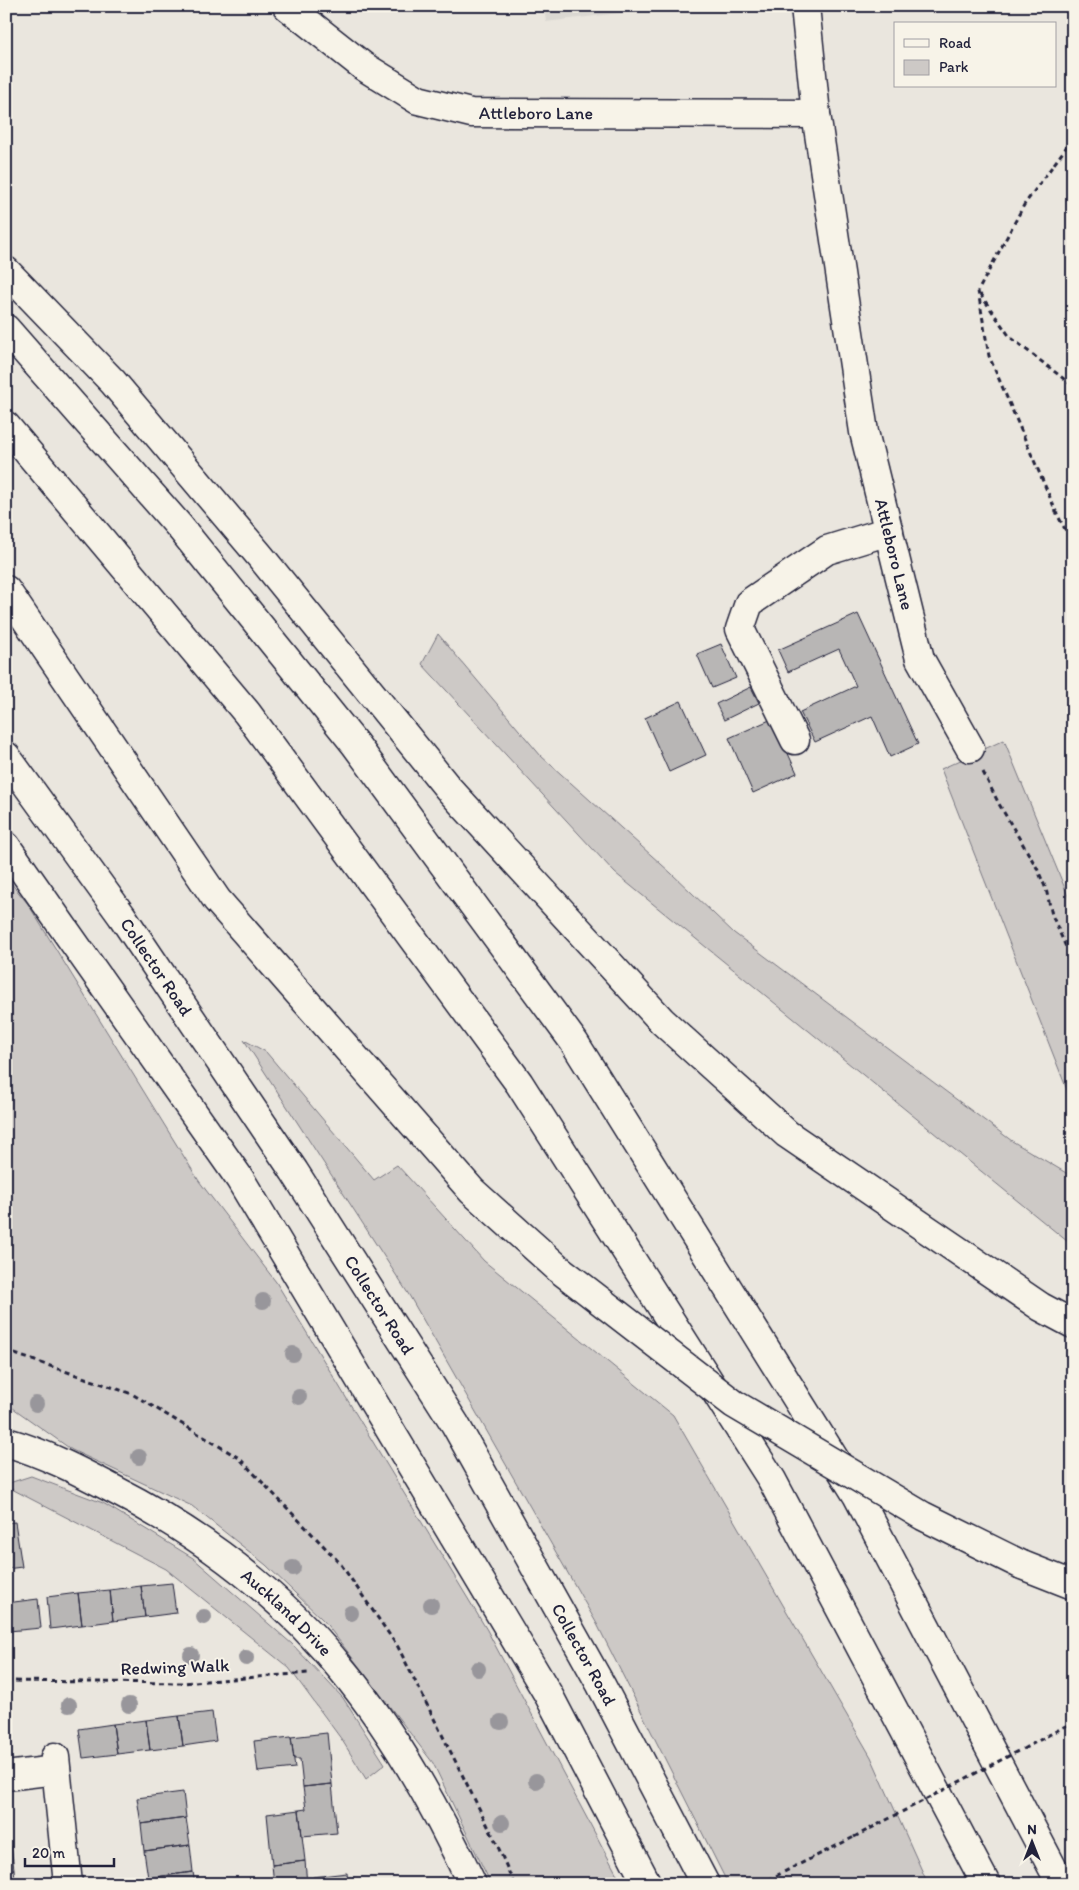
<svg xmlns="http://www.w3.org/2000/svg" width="1079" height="1890" font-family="Itim,sans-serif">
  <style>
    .built { fill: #dbd8d2 }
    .green { fill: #cdc9c6; stroke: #787680 }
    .building { fill: #b8b6b5; stroke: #22223b }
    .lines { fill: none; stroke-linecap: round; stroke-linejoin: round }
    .minor-casing { stroke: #22223b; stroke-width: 31 }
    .highway-casing { stroke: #22223b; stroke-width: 31 }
    .path { stroke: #22223b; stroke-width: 3; stroke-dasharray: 5 4; stroke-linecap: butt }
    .minor { stroke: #f7f3e8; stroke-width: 28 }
    .highway { stroke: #f7f3e8; stroke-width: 28 }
    .highway-bridge-casing { stroke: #22223b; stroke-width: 31; stroke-linecap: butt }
    .path-bridge { stroke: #22223b; stroke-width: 3; stroke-dasharray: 5 4; stroke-linecap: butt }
    .highway-bridge { stroke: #f7f3e8; stroke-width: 28 }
    .tree { fill: #98969b }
    .labels { text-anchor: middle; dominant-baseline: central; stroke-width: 4; stroke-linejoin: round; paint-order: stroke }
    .street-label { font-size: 18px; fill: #22223b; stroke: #f7f3e8 }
  </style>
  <rect width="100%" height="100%" fill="#eae6de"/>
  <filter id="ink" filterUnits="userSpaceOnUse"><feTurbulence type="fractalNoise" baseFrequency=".02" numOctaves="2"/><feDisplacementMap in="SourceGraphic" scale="10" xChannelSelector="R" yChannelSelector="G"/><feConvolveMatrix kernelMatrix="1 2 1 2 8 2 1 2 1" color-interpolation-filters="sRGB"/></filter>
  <g filter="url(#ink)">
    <path class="built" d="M 544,6 L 677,6 L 546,22 Z"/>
    <path class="green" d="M 438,634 L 541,756 L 671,873 L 734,933 L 1012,1141 L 1073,1177 L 1073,1246 L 615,873 L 422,664 Z
      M 1004,740 L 1073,908 L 1073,1105 L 941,769 Z
      M 6,877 L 28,904 L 199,1181 L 276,1282 L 487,1630 L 622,1884 L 491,1884 L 433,1763 L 324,1621 L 266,1565 L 192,1506 L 72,1450 L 6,1403 Z
      M 244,1040 L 266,1052 L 374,1180 L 397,1165 L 484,1261 L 673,1415 L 871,1757 L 928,1884 L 728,1884 L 597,1624 L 409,1295 Z
      M 31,1476 L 103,1503 L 193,1558 L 292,1644 L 343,1698 L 385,1764 L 366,1779 L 342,1740 L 289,1668 L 166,1569 L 6,1486 L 6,1484 Z"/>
    <path class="building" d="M 858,614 L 918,744 L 890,757 L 872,716 L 815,742 L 800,712 L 856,686 L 839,649 L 788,672 L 778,650 Z
      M 721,644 L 736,678 L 712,688 L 697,654 Z
      M 751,687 L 759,703 L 724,720 L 716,704 Z
      M 681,701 L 706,755 L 669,772 L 645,718 Z
      M 772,719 L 797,773 L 753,793 L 729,738 Z
      M 15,1522 L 22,1567 L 6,1569 L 6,1523 Z
      M 172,1583 L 176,1613 L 145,1617 L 141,1586 Z
      M 141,1586 L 145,1617 L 113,1621 L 110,1590 Z
      M 110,1590 L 113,1621 L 82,1625 L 78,1593 Z
      M 78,1593 L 82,1625 L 50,1629 L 47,1597 Z
      M 38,1599 L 41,1628 L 9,1631 L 6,1603 Z
      M 212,1712 L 216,1741 L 183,1746 L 179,1716 Z
      M 179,1716 L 183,1746 L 150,1750 L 146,1720 Z
      M 146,1720 L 150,1750 L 117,1754 L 113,1724 Z
      M 113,1724 L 117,1754 L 83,1758 L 79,1729 Z
      M 327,1733 L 332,1784 L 303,1787 L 300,1759 L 294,1759 L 291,1737 Z
      M 291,1737 L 295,1768 L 258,1772 L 254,1741 Z
      M 332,1784 L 337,1833 L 302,1836 L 299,1810 L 306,1809 L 303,1787 Z
      M 183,1792 L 186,1818 L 141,1824 L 137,1798 Z
      M 299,1810 L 305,1861 L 272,1865 L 267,1814 Z
      M 186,1818 L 190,1845 L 144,1851 L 141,1824 Z
      M 190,1845 L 193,1872 L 148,1878 L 144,1851 Z
      M 11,1846 L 14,1869 L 6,1870 L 6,1847 Z
      M 305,1861 L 307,1884 L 274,1884 L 272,1865 Z
      M 14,1869 L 15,1884 L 6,1884 L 6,1870 Z
      M 193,1872 L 195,1884 L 149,1884 L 148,1878 Z
      M 347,1873 L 348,1884 L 314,1884 L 313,1877 Z"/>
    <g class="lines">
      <defs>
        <g id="minor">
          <path id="s1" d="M 287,6 L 363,66 L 418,100 L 471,113 L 816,114"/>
          <path id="s2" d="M 805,6 L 816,114 L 864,432 L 920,659 L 970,748"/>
          <path d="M 795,740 L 740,629 L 749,603 L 827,550 L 889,531"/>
          <path id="s3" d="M 6,1442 C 44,1453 79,1471 113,1489 C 201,1534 281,1594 343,1671 C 396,1735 437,1809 472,1884"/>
          <path d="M 55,1757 L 68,1884"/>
          <path d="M 6,1776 L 56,1770"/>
        </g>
        <g id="highway">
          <path d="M 6,271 L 113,382 L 260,556 L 448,788 L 662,1021 L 787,1134 L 1041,1307 L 1073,1324"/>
          <path d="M 6,329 L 179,526 L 355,744 L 574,1042 L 857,1495 L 1061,1884"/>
          <path d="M 6,426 L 247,713 L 519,1083 L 772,1480 L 986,1884"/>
          <path d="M 6,590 L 217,900 L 472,1191 L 559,1269"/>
          <path id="s4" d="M 6,756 L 122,916 L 294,1171 L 455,1424 L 601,1685 L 705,1884"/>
          <path d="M 6,846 L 240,1179 L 548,1694 L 647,1884"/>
          <path d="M 1022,1565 L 1073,1585"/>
        </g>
      </defs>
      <use href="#minor" class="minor-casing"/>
      <use href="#highway" class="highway-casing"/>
      <path class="path" d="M 1073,138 L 1024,205 L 978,291 L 989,356 L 1058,516 L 1073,544
        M 980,294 L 1010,337 L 1073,386
        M 983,772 L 999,804 L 1037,868 L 1046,889 L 1052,915 L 1073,963
        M 6,1351 L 132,1394 L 239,1458 L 340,1563 L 398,1647 L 496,1842 L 514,1884
        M 6,1681 L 182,1683 L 308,1673
        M 1023,1749 L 1073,1722
        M 760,1884 L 854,1837"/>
      <use href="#minor" class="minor"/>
      <use href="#highway" class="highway"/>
      <defs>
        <path id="highway-bridge" d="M 559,1269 L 734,1404 L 923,1516 L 1022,1565"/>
      </defs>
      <use href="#highway-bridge" class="highway-bridge-casing"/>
      <path class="path-bridge" d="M 854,1837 L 1020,1750"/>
      <use href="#highway-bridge" class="highway-bridge"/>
    </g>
    <g class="tree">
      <circle cx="263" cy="1301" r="8"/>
      <circle cx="293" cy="1354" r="8"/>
      <circle cx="299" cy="1397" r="8"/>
      <circle cx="36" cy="1404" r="8"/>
      <circle cx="139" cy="1457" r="8"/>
      <circle cx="293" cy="1568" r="8"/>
      <circle cx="431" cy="1605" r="8"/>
      <circle cx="351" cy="1613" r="8"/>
      <circle cx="204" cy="1617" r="8"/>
      <circle cx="191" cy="1655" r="8"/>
      <circle cx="246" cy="1658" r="8"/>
      <circle cx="478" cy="1669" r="8"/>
      <circle cx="69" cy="1705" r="8"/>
      <circle cx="129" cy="1705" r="8"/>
      <circle cx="501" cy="1722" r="8"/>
      <circle cx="536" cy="1781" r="8"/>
      <circle cx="502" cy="1823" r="8"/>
    </g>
  </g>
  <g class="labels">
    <g class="street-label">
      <text stroke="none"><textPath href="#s1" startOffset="281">Attleboro Lane</textPath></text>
      <text stroke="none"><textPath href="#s2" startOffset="556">Attleboro Lane</textPath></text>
      <text stroke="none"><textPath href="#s4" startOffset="259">Collector Road</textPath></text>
      <text stroke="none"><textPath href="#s4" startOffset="664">Collector Road</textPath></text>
      <text stroke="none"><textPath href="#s3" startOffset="331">Auckland Drive</textPath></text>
      <text stroke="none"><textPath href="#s4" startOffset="1069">Collector Road</textPath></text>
      <text transform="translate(175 1667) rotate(-2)">Redwing Walk</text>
    </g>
  </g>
  <rect width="1079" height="1890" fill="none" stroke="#f7f3e8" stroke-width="25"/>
  <rect x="12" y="12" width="1054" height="1865" fill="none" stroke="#22223b" stroke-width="2" filter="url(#ink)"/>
  <rect x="894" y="22" width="162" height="65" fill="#f7f3e8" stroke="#a29fa3"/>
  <rect x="904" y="39" width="25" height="8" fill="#f7f3e8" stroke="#a29fa3"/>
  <text x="939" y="48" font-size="15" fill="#22223b">Road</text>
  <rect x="904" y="60" width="25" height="15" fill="#cdc9c6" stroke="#a29fa3"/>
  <text x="939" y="72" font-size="15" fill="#22223b">Park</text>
  <g transform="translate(1032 1842)" stroke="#f7f3e8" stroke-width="4" paint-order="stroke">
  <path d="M0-4L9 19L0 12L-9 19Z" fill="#22223b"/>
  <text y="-8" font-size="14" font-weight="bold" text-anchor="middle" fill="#22223b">N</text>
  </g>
  <path d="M25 1858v8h89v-8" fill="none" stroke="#22223b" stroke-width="2.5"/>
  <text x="32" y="1858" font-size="15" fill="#22223b" stroke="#f7f3e8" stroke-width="4" paint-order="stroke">20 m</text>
</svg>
